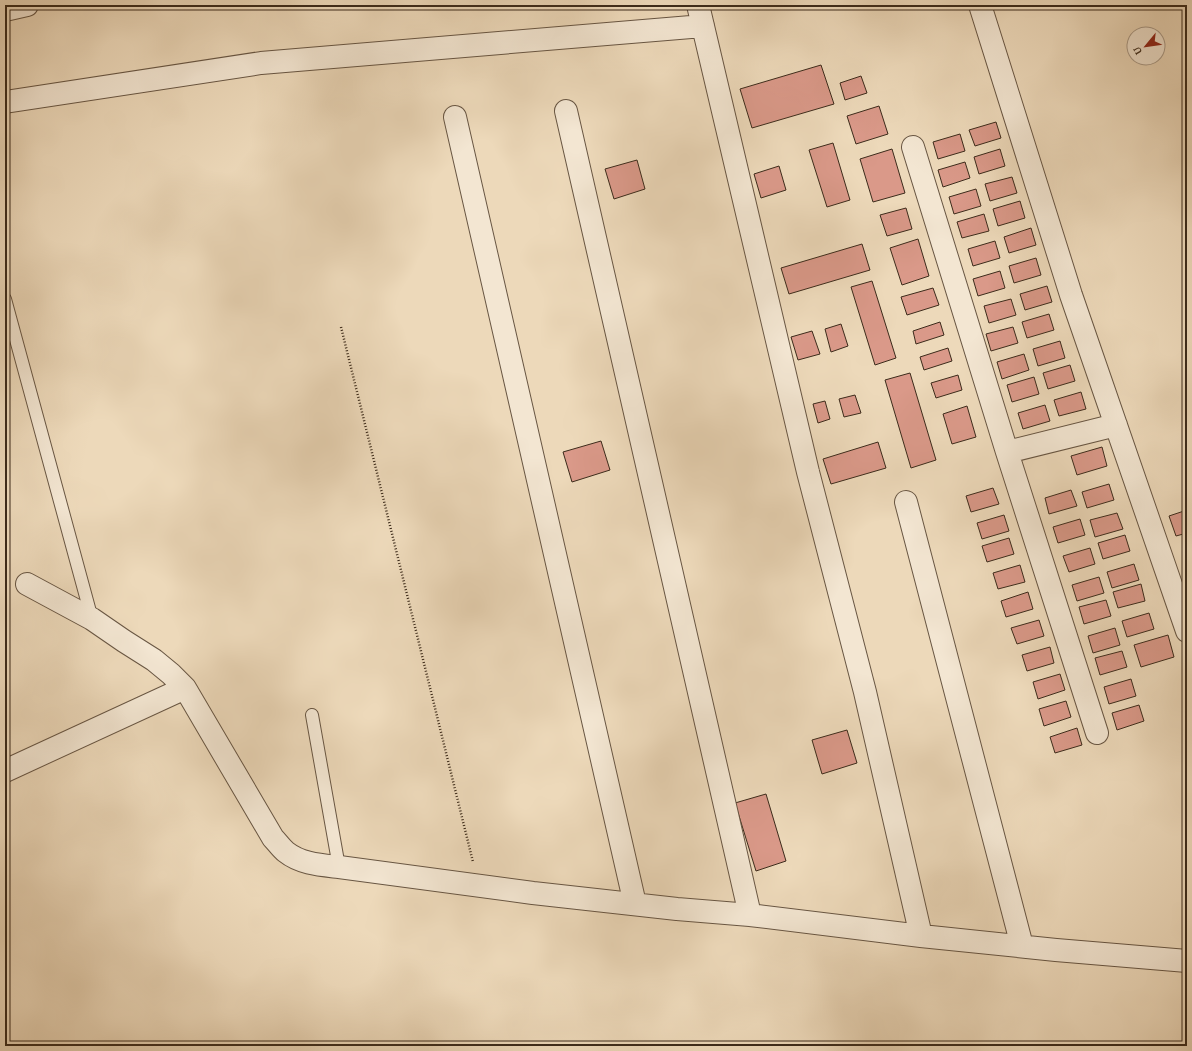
<svg xmlns="http://www.w3.org/2000/svg" width="1192" height="1051" font-family="'Gentium Book Plus',serif">
  <style>
    .building { fill: #da9989; stroke: #3c2b1b }
    .lines { fill: none; stroke-linecap: round; stroke-linejoin: round }
    .lane-casing { stroke: #685643; stroke-width: 14 }
    .street-casing { stroke: #685643; stroke-width: 24 }
    .path { stroke: #3c2b1b; stroke-width: 2.5; stroke-dasharray: 1 2; stroke-linecap: butt }
    .lane { stroke: #f3e6d2; stroke-width: 12 }
    .street { stroke: #f3e6d2; stroke-width: 22 }
  </style>
  <rect width="100%" height="100%" fill="#edd9ba"/>
  <filter id="stains"><feTurbulence type="fractalNoise" baseFrequency=".005" numOctaves="4"/><feColorMatrix values="0 0 0 0 .2 0 0 0 0 .09 0 0 0 0 .02 0 0 0 .5 -.17"/></filter>
  <radialGradient id="worn" r=".72"><stop offset=".6" stop-color="#630" stop-opacity="0"/><stop offset="1" stop-color="#630" stop-opacity=".3"/></radialGradient>
  <path class="building" d="M 821,65 L 834,104 L 752,128 L 740,89 Z
    M 861,76 L 867,93 L 845,100 L 840,83 Z
    M 879,106 L 888,134 L 856,144 L 847,116 Z
    M 996,122 L 1001,138 L 975,146 L 969,130 Z
    M 960,134 L 965,151 L 938,159 L 933,142 Z
    M 833,143 L 850,200 L 827,207 L 809,150 Z
    M 892,149 L 905,193 L 873,202 L 860,159 Z
    M 1000,149 L 1005,166 L 979,174 L 974,157 Z
    M 637,160 L 645,189 L 614,199 L 605,169 Z
    M 965,162 L 970,178 L 943,187 L 938,170 Z
    M 779,166 L 786,190 L 761,198 L 754,174 Z
    M 1012,177 L 1017,193 L 990,201 L 985,184 Z
    M 976,189 L 981,206 L 954,214 L 949,197 Z
    M 1020,201 L 1025,218 L 998,226 L 993,209 Z
    M 906,208 L 912,229 L 887,236 L 880,215 Z
    M 984,214 L 989,231 L 962,238 L 957,222 Z
    M 1031,228 L 1036,245 L 1009,253 L 1004,237 Z
    M 918,239 L 929,276 L 902,285 L 890,248 Z
    M 995,241 L 1000,258 L 973,266 L 968,249 Z
    M 862,244 L 870,270 L 789,294 L 781,268 Z
    M 1036,258 L 1041,275 L 1014,283 L 1009,266 Z
    M 1000,271 L 1005,288 L 978,296 L 973,279 Z
    M 872,281 L 896,358 L 875,365 L 851,287 Z
    M 1047,286 L 1052,302 L 1025,310 L 1020,294 Z
    M 933,288 L 939,305 L 907,315 L 901,297 Z
    M 1011,299 L 1016,315 L 989,323 L 984,306 Z
    M 1049,314 L 1054,330 L 1027,338 L 1022,322 Z
    M 940,322 L 944,335 L 916,344 L 913,331 Z
    M 841,324 L 848,346 L 831,352 L 825,329 Z
    M 1013,327 L 1018,343 L 991,351 L 986,334 Z
    M 812,331 L 820,354 L 798,360 L 791,337 Z
    M 1060,341 L 1065,358 L 1038,366 L 1033,349 Z
    M 948,348 L 952,361 L 924,370 L 920,357 Z
    M 1024,354 L 1029,370 L 1002,379 L 997,362 Z
    M 1070,365 L 1075,381 L 1048,389 L 1043,373 Z
    M 910,373 L 936,460 L 911,468 L 885,380 Z
    M 958,375 L 962,390 L 936,398 L 931,383 Z
    M 1034,377 L 1039,394 L 1012,402 L 1007,385 Z
    M 1081,392 L 1086,409 L 1059,416 L 1054,400 Z
    M 855,395 L 861,413 L 844,417 L 839,399 Z
    M 825,401 L 830,419 L 818,423 L 813,404 Z
    M 1045,405 L 1050,421 L 1023,429 L 1018,413 Z
    M 967,406 L 976,437 L 952,444 L 943,414 Z
    M 601,441 L 610,470 L 572,482 L 563,452 Z
    M 878,442 L 886,468 L 831,484 L 823,459 Z
    M 1102,447 L 1107,466 L 1077,475 L 1071,456 Z
    M 1109,484 L 1114,500 L 1087,508 L 1082,492 Z
    M 993,488 L 999,504 L 971,512 L 966,496 Z
    M 1071,490 L 1077,506 L 1049,514 L 1045,498 Z
    M 1187,510 L 1187,533 L 1176,536 L 1169,516 Z
    M 1117,513 L 1123,529 L 1095,537 L 1090,520 Z
    M 1004,515 L 1009,531 L 982,539 L 977,523 Z
    M 1080,519 L 1085,535 L 1058,543 L 1053,527 Z
    M 1125,535 L 1130,551 L 1103,559 L 1098,543 Z
    M 1009,538 L 1014,554 L 987,562 L 982,546 Z
    M 1090,548 L 1095,564 L 1069,572 L 1063,556 Z
    M 1134,564 L 1139,580 L 1112,588 L 1107,572 Z
    M 1020,565 L 1025,582 L 998,589 L 993,573 Z
    M 1099,577 L 1104,593 L 1077,601 L 1072,585 Z
    M 1141,584 L 1145,601 L 1118,608 L 1113,592 Z
    M 1028,592 L 1033,609 L 1006,617 L 1001,601 Z
    M 1106,600 L 1111,616 L 1084,624 L 1079,607 Z
    M 1149,613 L 1154,629 L 1127,637 L 1122,621 Z
    M 1039,620 L 1044,636 L 1017,644 L 1011,628 Z
    M 1115,628 L 1120,645 L 1093,653 L 1088,636 Z
    M 1168,635 L 1174,657 L 1141,667 L 1134,645 Z
    M 1050,647 L 1054,663 L 1027,671 L 1022,655 Z
    M 1122,651 L 1127,667 L 1100,675 L 1095,658 Z
    M 1060,674 L 1065,690 L 1038,699 L 1033,682 Z
    M 1131,679 L 1136,696 L 1109,704 L 1104,687 Z
    M 1066,701 L 1071,717 L 1044,726 L 1039,709 Z
    M 1139,705 L 1144,721 L 1117,730 L 1112,713 Z
    M 1077,728 L 1082,745 L 1055,753 L 1050,737 Z
    M 847,730 L 857,763 L 822,774 L 812,740 Z
    M 766,794 L 786,861 L 756,871 L 735,803 Z"/>
  <g class="lines">
    <defs>
      <path id="lane" d="M 5,299 L 92,619
        M 312,715 L 339,867"/>
      <path id="street" d="M 698,5 L 808,472 L 865,692 L 921,936
        M 980,5 L 1071,295 L 1187,631
        M 5,10 L 27,5
        M 5,102 L 261,63 L 703,26
        M 566,111 L 750,915
        M 455,117 L 635,904
        M 913,147 L 1007,452 L 1097,733
        M 1007,452 L 1116,425
        M 906,502 L 1022,946
        M 27,584 L 92,619 L 124,641 L 154,660 L 171,674 L 185,688 L 273,838 C 277,842 281,848 286,852 C 301,864 321,865 339,867 L 533,893 L 677,909 L 750,915 L 921,936 L 1056,950 L 1187,961
        M 5,771 L 185,688"/>
    </defs>
    <use href="#lane" class="lane-casing"/>
    <use href="#street" class="street-casing"/>
    <path class="path" d="M 341,327 L 473,862"/>
    <use href="#lane" class="lane"/>
    <use href="#street" class="street"/>
  </g>
  <rect width="1192" height="1051" fill="none" stroke="#edd9ba" stroke-width="20"/>
  <rect x="6" y="6" width="1180" height="1039" fill="none" stroke="#3c2b1b" stroke-width="2"/>
  <rect x="10" y="10" width="1172" height="1031" fill="none" stroke="#3c2b1b"/>
  <g transform="translate(1146 46) rotate(241)"><circle r="19" fill="#f3e6d2" stroke="#aa9b89"/>
  <path d="M0-3L7 15L0 10L-7 15Z" fill="#8f2418"/>
  <text y="-6" font-size="11" font-weight="bold" text-anchor="middle" fill="#3c2b1b">U</text>
  </g>
  <rect width="100%" height="100%" filter="url(#stains)"/>
  <rect width="100%" height="100%" fill="url(#worn)"/>
</svg>
